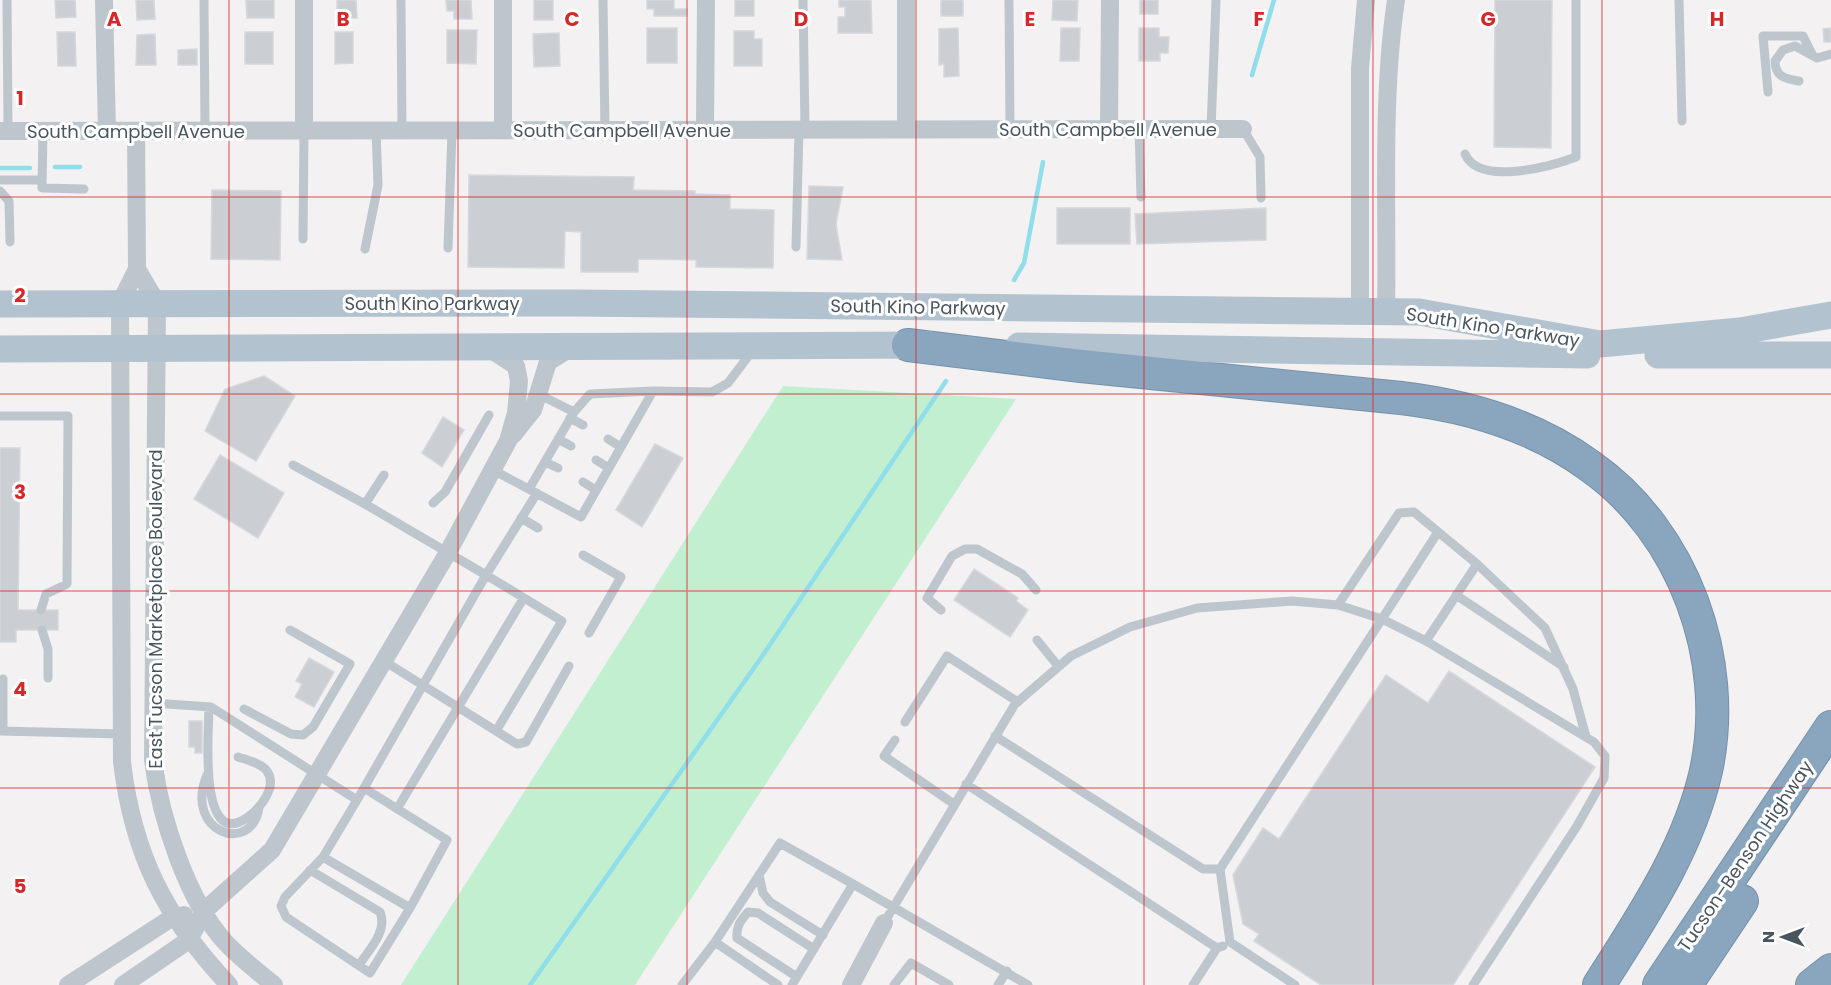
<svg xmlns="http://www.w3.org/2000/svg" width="1831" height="985" font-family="Poppins,sans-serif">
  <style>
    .green { fill: #c1efd0 }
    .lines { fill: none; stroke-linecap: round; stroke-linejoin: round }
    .stream { stroke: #90ddeb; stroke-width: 4.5 }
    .building { fill: #cbced3; stroke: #d5d8dc; stroke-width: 1.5 }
    .highway-casing { stroke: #7591aa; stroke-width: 34 }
    .lane { stroke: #bdc6cd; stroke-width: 9 }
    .street { stroke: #bdc6cd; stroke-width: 18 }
    .primary { stroke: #b2c2cf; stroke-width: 27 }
    .highway { stroke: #8aa6be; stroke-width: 32 }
    .grid { fill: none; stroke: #d62828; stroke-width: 1.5; stroke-opacity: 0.55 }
    .labels { text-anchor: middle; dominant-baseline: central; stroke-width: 6; stroke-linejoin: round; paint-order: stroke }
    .street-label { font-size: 18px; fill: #49555e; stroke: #fff }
    .grid-label { font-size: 20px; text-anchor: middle; font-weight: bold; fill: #d62828; stroke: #fff; stroke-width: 6; stroke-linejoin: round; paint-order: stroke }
  </style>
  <rect width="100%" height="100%" fill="#f3f1f1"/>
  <path class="green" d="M 783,386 L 1016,399 L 635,985 L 401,985 Z"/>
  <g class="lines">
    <path class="stream" d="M 1252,75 L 1274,0
      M 55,167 L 80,167
      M 0,168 L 30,168
      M 1014,280 L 1024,263 L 1043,162
      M 530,985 L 761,658 L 946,381"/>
  </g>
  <path class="building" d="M 55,0 L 75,0 L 76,17 L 56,18 Z
    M 136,0 L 154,0 L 155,19 L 137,20 Z
    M 246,0 L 274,0 L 274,18 L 247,18 Z
    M 337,0 L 356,0 L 357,18 L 337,18 Z
    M 446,0 L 471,0 L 472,19 L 454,19 L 454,11 L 447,11 Z
    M 534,0 L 553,0 L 553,20 L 534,20 Z
    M 647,0 L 674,0 L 674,9 L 687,9 L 687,16 L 654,16 L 654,9 L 647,9 Z
    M 735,0 L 754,0 L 754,16 L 735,16 Z
    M 839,0 L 871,0 L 872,33 L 838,33 L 838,17 L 845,17 L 845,7 L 839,7 Z
    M 941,0 L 963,0 L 963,16 L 941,16 Z
    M 1053,0 L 1078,0 L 1077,21 L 1052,20 Z
    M 1140,0 L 1158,0 L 1158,14 L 1140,14 Z
    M 1495,0 L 1552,0 L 1551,148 L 1494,147 Z
    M 647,28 L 677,28 L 677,63 L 647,63 Z
    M 958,28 L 959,76 L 944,77 L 944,64 L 939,65 L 939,29 Z
    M 1061,28 L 1080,28 L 1079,61 L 1060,61 Z
    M 1139,28 L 1159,28 L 1159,37 L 1169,37 L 1168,53 L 1160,53 L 1160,61 L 1139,61 Z
    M 1831,28 L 1831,42 L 1824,42 L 1823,29 Z
    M 447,30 L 477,30 L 476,64 L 447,63 Z
    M 734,31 L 754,31 L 754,39 L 762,39 L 762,66 L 734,66 Z
    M 57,32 L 75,32 L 76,66 L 58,66 Z
    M 245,32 L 273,32 L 273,64 L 245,64 Z
    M 335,32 L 353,32 L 353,63 L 335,64 Z
    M 559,33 L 560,66 L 534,67 L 533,34 Z
    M 155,34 L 156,65 L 136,65 L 137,35 Z
    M 197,49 L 197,65 L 178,65 L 178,50 Z
    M 469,175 L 634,177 L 633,190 L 695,191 L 695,194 L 730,195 L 730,209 L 774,210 L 773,268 L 696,267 L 696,260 L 638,259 L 638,272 L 581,272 L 581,232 L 565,231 L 564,268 L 468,267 Z
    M 809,186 L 843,187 L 836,224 L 842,260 L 807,259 Z
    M 212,190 L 281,191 L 280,260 L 211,259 Z
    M 1057,208 L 1130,208 L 1130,244 L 1057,244 Z
    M 1266,208 L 1266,240 L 1137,244 L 1135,214 Z
    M 264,376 L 295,396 L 256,461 L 205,431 L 225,389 Z
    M 443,417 L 464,430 L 442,467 L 422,453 Z
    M 655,444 L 683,458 L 642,527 L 616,510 Z
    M 0,448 L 20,448 L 18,610 L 58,610 L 58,630 L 16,630 L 16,642 L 0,642 Z
    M 220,455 L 284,493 L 258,538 L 194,499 Z
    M 974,569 L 1018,598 L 1016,601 L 1028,610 L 1010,637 L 954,600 Z
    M 309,658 L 334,672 L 314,707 L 295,697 L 302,684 L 296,681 Z
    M 1449,671 L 1595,767 L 1453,985 L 1321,985 L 1254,941 L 1259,934 L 1243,924 L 1233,875 L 1263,828 L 1279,839 L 1386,675 L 1428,703 Z
    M 189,721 L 202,721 L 202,753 L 195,753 L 195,747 L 189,747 Z"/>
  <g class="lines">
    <defs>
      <path id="highway" d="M 908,345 L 1081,366 L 1401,398 C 1469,406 1534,425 1590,466 C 1684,532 1730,660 1706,771 C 1688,850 1642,917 1599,985
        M 1659,985 L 1831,727
        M 1686,985 L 1742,901
        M 1812,985 L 1831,970"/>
    </defs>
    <use href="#highway" class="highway-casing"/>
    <path class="lane" d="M 7,0 L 8,131
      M 204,0 L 205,132
      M 401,0 L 402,131
      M 603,0 L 605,130
      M 803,0 L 805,129
      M 1009,0 L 1010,129
      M 1679,0 L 1682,121
      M 1799,81 C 1786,79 1775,77 1775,61 L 1783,50 L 1795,46 L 1817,58 L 1831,54
      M 1768,92 L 1763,36 L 1803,36 L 1813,56
      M 1139,129 L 1141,197
      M 1211,129 L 1216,0
      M 1243,129 L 1260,157 L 1261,198
      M 43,130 L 42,188 L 84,189
      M 1465,154 C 1479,186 1549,167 1576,157 L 1576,0
      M 0,180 L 42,180
      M 0,191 L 9,201 L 10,242
      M 303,239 L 304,131
      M 796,247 L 799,129
      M 448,248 L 452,131
      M 365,249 L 378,185 L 376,131
      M 538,394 L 574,412
      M 0,416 L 68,416 L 67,584 L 46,594 L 41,610
      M 570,418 L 583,425
      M 558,439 L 571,446
      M 608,439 L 621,447
      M 596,460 L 609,468
      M 545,462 L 558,468
      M 293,465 L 365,504 L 486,575 L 364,788
      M 493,470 L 581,517 L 653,391 L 712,392 L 728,383 L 753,350
      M 583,482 L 596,490
      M 529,489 L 574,412 L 590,394 L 653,391
      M 433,503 L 445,492 L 489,415
      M 365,504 L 384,475
      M 521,518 L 538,528
      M 1438,532 L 1382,619 L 1426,641 L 1594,742 L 1605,756 L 1604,778 L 1577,826 L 1473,985
      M 583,555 L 621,577 L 589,633
      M 1456,595 L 1564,667
      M 1338,605 L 1399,513 L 1414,512 L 1477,564 L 1545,628 L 1573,689 L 1586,737
      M 941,610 L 927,598 L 952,556 L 965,549 L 977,549 L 1022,574 L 1036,590
      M 42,630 L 48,649 L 48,678
      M 1037,640 L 1058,666
      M 1426,641 L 1477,564
      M 384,661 L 517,744 L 526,742 L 569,666
      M 3,679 L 3,731
      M 153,703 L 211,707 L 357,800 L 323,857 L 285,897 L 281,906 L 286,917 L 370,973 L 410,908 L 323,857
      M 209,707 C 209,726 197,854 248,817 C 260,808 278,787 267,771 C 261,763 247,760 238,757
      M 244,709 L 291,734 L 303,735 L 313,727 L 350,664 L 290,630
      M 905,722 L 947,656 L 1018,702
      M 0,731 L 122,734
      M 496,731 L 562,621 L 486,575 L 537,493
      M 995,736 L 1203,869 L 1220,869
      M 895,740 L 884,756 L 954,804
      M 207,775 C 183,832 251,856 259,808
      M 966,784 L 1217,948
      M 357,800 L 364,788 L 447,840 L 410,908
      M 397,809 L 523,599
      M 310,870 L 380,912 C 388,931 369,950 359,965
      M 759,875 L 763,893 L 770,902 L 823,935
      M 884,923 L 1015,704 L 1071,656 L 1130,627 L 1197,608 L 1292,601 L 1338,605 L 1382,619 L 1220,869 L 1230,942 L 1295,985
      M 715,942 L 778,985
      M 797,977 L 737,938 C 736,927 740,921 748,912 L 758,913 L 814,949
      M 682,985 L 715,942 L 780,843 L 853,884
      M 792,985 L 853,884 L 1028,985
      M 894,985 L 911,963 L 949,985
      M 998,985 L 1007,971
      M 1193,985 L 1217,948 L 1223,946"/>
    <path class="street" d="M 104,0 L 107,132
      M 304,0 L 304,131
      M 503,0 L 503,130
      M 906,0 L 906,128
      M 705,129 L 706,0
      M 1109,129 L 1110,0
      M 0,131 L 1243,129
      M 136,132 L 137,269 L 157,303 L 153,760 C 160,816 187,900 225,942 C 240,958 257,971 274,985
      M 137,269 L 120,303 L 122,762 C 133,855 165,917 229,985
      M 1360,313 L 1360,68 L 1366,0
      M 1386,313 C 1388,211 1381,100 1396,0
      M 513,435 L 533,410 L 548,362 L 572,347
      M 68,985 L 173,917 L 184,915
      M 123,985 L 189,940 L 204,911 L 272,850 L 447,554 L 508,441 L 516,413 L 519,381 L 516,366 L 488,348
      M 851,985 L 884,923"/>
    <path class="primary" d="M 0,304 L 575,303 L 1419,312 L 1600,344 L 1740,331 L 1831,315
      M 1019,346 L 1587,355
      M 0,349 L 930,345
      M 1658,355 L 1831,355"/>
    <use href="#highway" class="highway"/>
  </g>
  <path class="grid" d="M 229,0 L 229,985M 458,0 L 458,985M 687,0 L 687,985M 916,0 L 916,985M 1144,0 L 1144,985M 1373,0 L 1373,985M 1602,0 L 1602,985M 0,197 L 1831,197M 0,394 L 1831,394M 0,591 L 1831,591M 0,788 L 1831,788"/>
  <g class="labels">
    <g class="street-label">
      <text x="1108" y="129">South Campbell Avenue</text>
      <text x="622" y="130">South Campbell Avenue</text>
      <text x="136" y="131">South Campbell Avenue</text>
      <text x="432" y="303">South Kino Parkway</text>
      <text transform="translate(918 307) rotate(1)">South Kino Parkway</text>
      <text transform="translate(1493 327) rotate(9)">South Kino Parkway</text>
      <text transform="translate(155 609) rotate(-90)">East Tucson Marketplace Boulevard</text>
      <text transform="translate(1745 856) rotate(-56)">Tucson–Benson Highway</text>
    </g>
  </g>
  <g class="grid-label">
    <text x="114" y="26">A</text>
    <text x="343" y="26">B</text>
    <text x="572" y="26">C</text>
    <text x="801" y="26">D</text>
    <text x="1030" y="26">E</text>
    <text x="1259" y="26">F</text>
    <text x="1488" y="26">G</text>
    <text x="1717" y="26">H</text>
    <text x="20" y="105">1</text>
    <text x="20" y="302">2</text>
    <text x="20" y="499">3</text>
    <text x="20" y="696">4</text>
    <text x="20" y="893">5</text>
  </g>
  <g transform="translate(1783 937) rotate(270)" stroke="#ffffff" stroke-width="4.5" paint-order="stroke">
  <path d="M0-4.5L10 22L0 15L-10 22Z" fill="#49555e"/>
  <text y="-9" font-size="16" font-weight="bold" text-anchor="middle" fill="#49555e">N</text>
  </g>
</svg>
